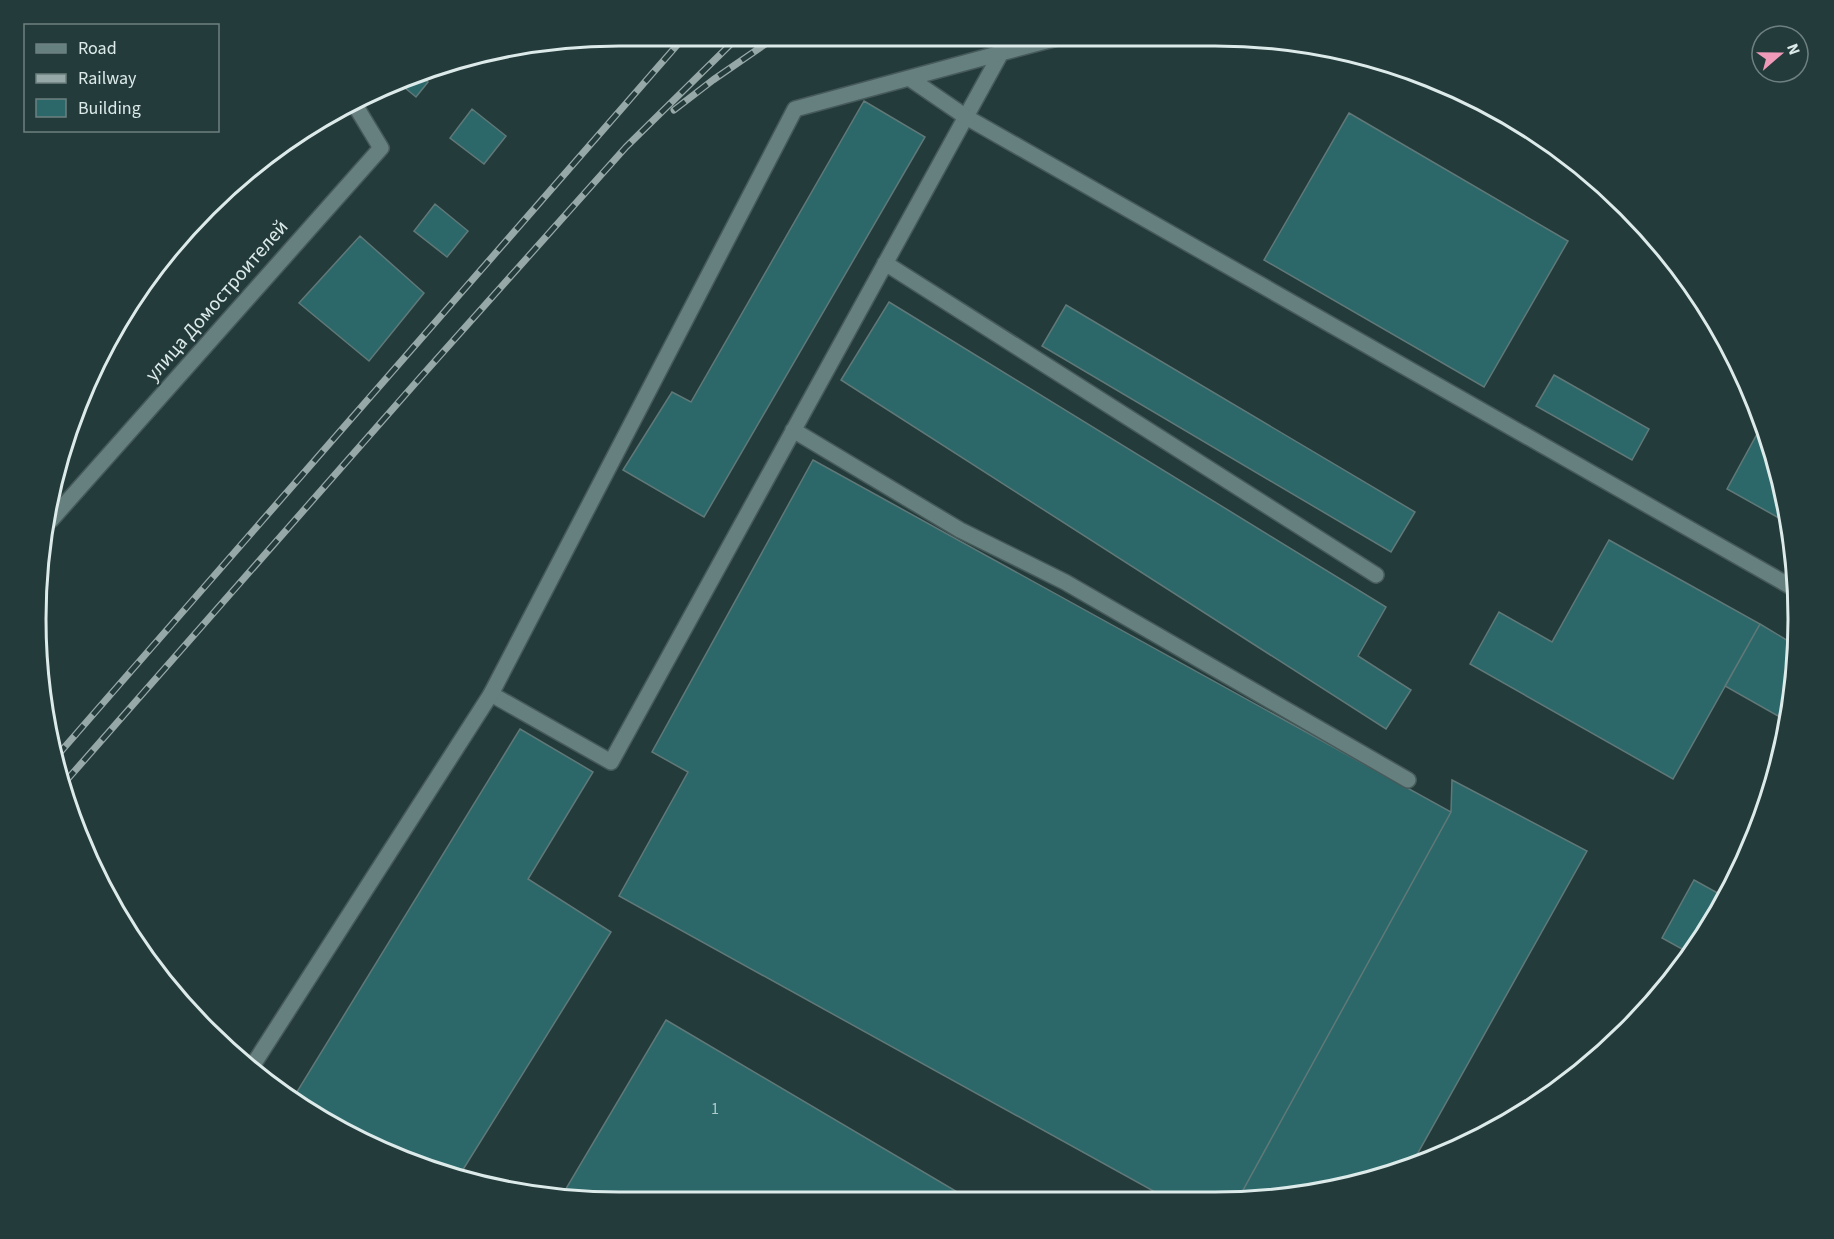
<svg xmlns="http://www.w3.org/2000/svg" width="1834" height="1239" font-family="'Source Sans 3',sans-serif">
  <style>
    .building { fill: #2c6869; stroke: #607878; stroke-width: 1.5 }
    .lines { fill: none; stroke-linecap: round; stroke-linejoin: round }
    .lane-casing { stroke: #465a5a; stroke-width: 18 }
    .street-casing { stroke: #465a5a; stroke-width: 18 }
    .lane { stroke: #667f7f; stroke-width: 15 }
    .street { stroke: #667f7f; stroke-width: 15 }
    .rail-casing { stroke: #97a8a8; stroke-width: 7 }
    .rail { stroke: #243b3b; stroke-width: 4.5; stroke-dasharray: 14; stroke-linecap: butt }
    .labels { text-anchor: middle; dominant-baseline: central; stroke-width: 4.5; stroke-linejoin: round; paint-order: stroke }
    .number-label { font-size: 16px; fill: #b0caca }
    .street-label { font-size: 20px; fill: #dceaea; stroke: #243b3b }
    .rim { fill: none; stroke: #dceaea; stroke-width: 3 }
  </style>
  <rect width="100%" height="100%" fill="#243b3b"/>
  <path class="building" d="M 418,74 L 428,82 L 416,97 L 399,83 Z
    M 864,101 L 925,137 L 704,517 L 623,470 L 672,392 L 691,402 Z
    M 472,109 L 506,136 L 484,164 L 450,138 Z
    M 1349,113 L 1568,241 L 1484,387 L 1264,260 Z
    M 435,204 L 468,231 L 447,257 L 414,231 Z
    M 360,236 L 424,293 L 369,361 L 299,303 Z
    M 889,302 L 1386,607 L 1358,656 L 1411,690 L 1386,729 L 841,380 Z
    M 1066,305 L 1415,512 L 1391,552 L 1042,346 Z
    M 1554,375 L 1649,429 L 1632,460 L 1536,406 Z
    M 1762,425 L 1787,505 L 1788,523 L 1727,489 Z
    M 813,460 L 1451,812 L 1237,1201 L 1214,1203 L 1175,1203 L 619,896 L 688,772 L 652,752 Z
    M 1609,540 L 1760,624 L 1673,779 L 1470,664 L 1499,612 L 1552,642 Z
    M 1760,624 L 1795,645 L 1791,694 L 1778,716 L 1725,686 Z
    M 520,729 L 593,772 L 528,879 L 611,932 L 459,1176 L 361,1143 L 295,1095 Z
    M 1452,780 L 1587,851 L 1410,1167 L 1329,1192 L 1237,1201 L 1451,812 Z
    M 1694,880 L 1725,897 L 1700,943 L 1691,954 L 1662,938 Z
    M 666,1020 L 976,1203 L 620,1203 L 561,1197 Z"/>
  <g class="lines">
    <defs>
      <path id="lane" d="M 885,263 L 1376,575
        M 793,430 L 960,530 L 1065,582 L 1408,780
        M 491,694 L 611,762 L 1001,53 L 1065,36"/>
      <path id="street" d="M 909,78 L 966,117 L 1795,589
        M 51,520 L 381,148 L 355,105
        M 253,1065 L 491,694 L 795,109 L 1001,53"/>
    </defs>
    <use href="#lane" class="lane-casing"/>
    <use href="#street" class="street-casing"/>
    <use href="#lane" class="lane"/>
    <use href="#street" class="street"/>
    <defs>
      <path id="rail" d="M 674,110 L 713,80 L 777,36
        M 56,757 L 685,36
        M 65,782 L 419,379 L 626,147 L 739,36"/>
    </defs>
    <use href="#rail" class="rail-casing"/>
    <use href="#rail" class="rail"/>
  </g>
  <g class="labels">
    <g class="number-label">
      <text x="715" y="1109">1</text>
    </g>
    <g class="street-label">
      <text transform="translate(217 301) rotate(-49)">улица Домостроителей</text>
    </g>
  </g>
  <path d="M0 0H1834V1239H0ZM619 46H1215A573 573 0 0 1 1788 619V619A573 573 0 0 1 1215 1192H619A573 573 0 0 1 46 619V619A573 573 0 0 1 619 46Z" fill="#243b3b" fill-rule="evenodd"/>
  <path class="rim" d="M619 46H1215A573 573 0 0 1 1788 619V619A573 573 0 0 1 1215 1192H619A573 573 0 0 1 46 619V619A573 573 0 0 1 619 46Z"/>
  <rect x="24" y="24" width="195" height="108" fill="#243b3b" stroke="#6e8181" stroke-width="1.5"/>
  <rect x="36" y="44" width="30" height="9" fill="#667f7f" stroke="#6e8181" stroke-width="1.5"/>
  <text x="78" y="54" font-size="18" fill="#dceaea">Road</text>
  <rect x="36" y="74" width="30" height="9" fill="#97a8a8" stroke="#6e8181" stroke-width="1.5"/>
  <text x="78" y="84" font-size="18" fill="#dceaea">Railway</text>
  <rect x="36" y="99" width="30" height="18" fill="#2c6869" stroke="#6e8181" stroke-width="1.5"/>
  <text x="78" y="114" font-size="18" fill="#dceaea">Building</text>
  <g transform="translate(1780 54) rotate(70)"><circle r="28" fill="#243b3b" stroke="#6e8181" stroke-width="1.5"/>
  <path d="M0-4.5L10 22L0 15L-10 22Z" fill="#ef9ab8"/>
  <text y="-9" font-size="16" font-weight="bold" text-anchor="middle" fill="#dceaea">N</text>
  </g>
</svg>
